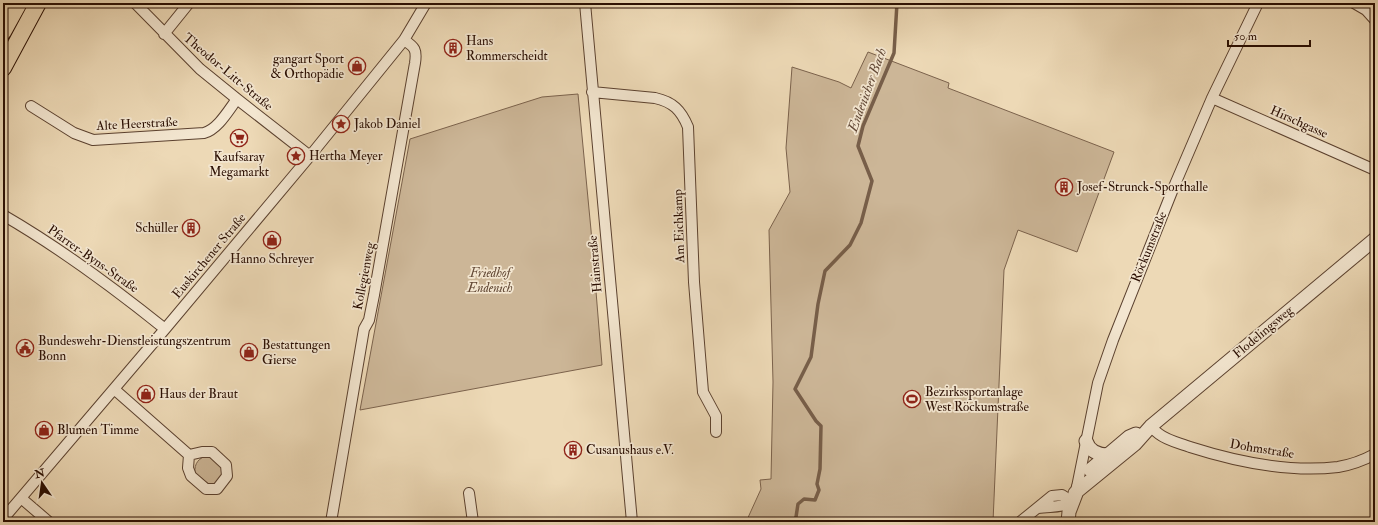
<svg xmlns="http://www.w3.org/2000/svg" width="1378" height="525" font-family="'IM FELL Double Pica',serif">
  <style>
    .green { fill: #ccb697; stroke: #7b624c }
    .lines { fill: none; stroke-linecap: round; stroke-linejoin: round }
    .stream { stroke: #775e49; stroke-width: 3.5 }
    .minor-casing { stroke: #5b412f; stroke-width: 12 }
    .tertiary-casing { stroke: #5b412f; stroke-width: 15 }
    .primary-casing { stroke: #2a0e02; stroke-width: 18 }
    .minor { stroke: #f3e6d0; stroke-width: 10 }
    .tertiary { stroke: #f3e6d0; stroke-width: 13 }
    .primary { stroke: #edd9b6; stroke-width: 16 }
    .labels { text-anchor: middle; dominant-baseline: central; stroke-width: 3.5; stroke-linejoin: round; paint-order: stroke }
    .poi-label { font-size: 13px; fill: #2a0e02; stroke: #f3e6d0; text-anchor: start }
    .street-label { font-size: 13px; fill: #2a0e02; stroke: #f3e6d0 }
    .park-label { font-size: 13px; font-style: italic; fill: #634936; stroke: #f3e6d0 }
    .water-label { font-size: 14px; font-style: italic; fill: #644a38; stroke: #f3e6d0 }
  </style>
  <rect width="100%" height="100%" fill="#edd9b6"/>
  <filter id="stains"><feTurbulence type="fractalNoise" baseFrequency=".005" numOctaves="4"/><feColorMatrix values="0 0 0 0 .2 0 0 0 0 .09 0 0 0 0 .02 0 0 0 .5 -.17"/></filter>
  <radialGradient id="worn" r=".72"><stop offset=".6" stop-color="#630" stop-opacity="0"/><stop offset="1" stop-color="#630" stop-opacity=".3"/></radialGradient>
  <path class="green" d="M 868,52 L 949,83 L 948,88 L 1114,152 L 1077,252 L 1018,230 L 1004,270 L 993,522 L 746,522 L 761,489 L 760,480 L 771,479 L 773,382 L 769,230 L 790,192 L 786,148 L 792,67 L 839,82 L 851,88 Z
    M 578,94 L 591,230 L 602,365 L 360,410 L 410,139 L 542,97 Z
    M 208,455 L 212,457 L 225,471 L 218,483 L 210,485 L 195,473 C 194,463 199,458 208,455 Z"/>
  <g class="lines">
    <path class="stream" d="M 793,522 L 796,517 L 798,504 L 804,499 L 815,500 L 819,490 L 817,484 L 820,469 L 821,426 L 816,421 L 795,389 L 811,357 L 818,304 L 825,271 L 850,245 L 861,223 L 872,181 L 858,146 L 863,126 L 894,53 L 897,3"/>
    <defs>
      <path id="minor" d="M 135,3 L 200,69 L 237,99 L 310,156
        M 585,3 L 632,522
        M 1354,3 L 1366,10 L 1375,20
        M 164,34 L 189,3
        M 592,92 L 655,98 C 673,102 681,110 688,127 L 694,282 L 703,392 L 716,416 L 716,432
        M 1212,98 L 1375,170
        M 31,106 L 74,133 L 93,140 L 204,133 C 218,129 228,111 237,99
        M 3,215 C 60,248 114,288 165,329
        M 114,389 L 189,455
        M 1151,426 C 1153,429 1156,432 1159,434 C 1168,441 1180,443 1190,447 C 1237,462 1288,473 1338,467 C 1350,465 1364,460 1375,454
        M 202,452 L 212,452 L 226,465 L 227,476 L 217,489 L 206,489 L 191,476 L 188,468 L 189,455 Z
        M 1076,492 L 1098,383 L 1113,340 L 1173,189 L 1212,98 L 1258,3
        M 469,493 L 473,522
        M 21,498 L 49,522
        M 1038,508 C 1051,506 1062,508 1073,502
        M 3,519 L 165,329 L 310,156 L 404,40 L 426,3
        M 331,522 L 364,329 L 369,320 L 374,295 L 415,63 C 417,50 415,47 404,40
        M 1020,522 L 1052,496 L 1062,495 L 1073,502"/>
      <path id="tertiary" d="M 1086,441 C 1089,451 1098,455 1108,455
        M 1090,470 L 1129,437 L 1136,434
        M 1075,493 L 1135,444 L 1151,426 L 1375,239
        M 1068,522 L 1069,512 L 1079,486"/>
      <path id="primary" d="M 3,32 L 19,3
        M 3,68 L 38,3"/>
    </defs>
    <use href="#minor" class="minor-casing"/>
    <use href="#tertiary" class="tertiary-casing"/>
    <use href="#primary" class="primary-casing"/>
    <use href="#minor" class="minor"/>
    <use href="#tertiary" class="tertiary"/>
    <use href="#primary" class="primary"/>
  </g>
  <defs>
    <symbol id="building-ring" viewBox="-11 -11 22 22"><circle r="9.5" fill="#f3e6d0" stroke="#8f2418" stroke-width="1.5"/><path d="M-4-6H4V6H1V3H-1V6H-4ZM-2.5-4.3h1.7v1.8h-1.7ZM.8-4.3h1.7v1.8H.8ZM-2.5-1h1.7V.8h-1.7ZM.8-1h1.7V.8H.8Z" fill="#8f2418"/></symbol>
    <symbol id="shop-ring" viewBox="-11 -11 22 22"><circle r="9.5" fill="#f3e6d0" stroke="#8f2418" stroke-width="1.5"/><path d="M-5-2.5h2.3a2.7 3.5 0 0 1 5.4 0H5L5.5 6h-11ZM-1.5-2.5h3a1.5 2.3 0 0 0-3 0Z" fill="#8f2418"/></symbol>
    <symbol id="sight-ring" viewBox="-11 -11 22 22"><circle r="9.5" fill="#f3e6d0" stroke="#8f2418" stroke-width="1.5"/><path d="M0-6L1.8-2.2L6-1.7L2.9 1.2L3.7 5.4L0 3.3L-3.7 5.4L-2.9 1.2L-6-1.7L-1.8-2.2Z" fill="#8f2418"/></symbol>
    <symbol id="supermarket-ring" viewBox="-11 -11 22 22"><circle r="9.5" fill="#f3e6d0" stroke="#8f2418" stroke-width="1.5"/><path d="M-6-5.5h2.5l.6 2H6L4.5 2H-2.5L-4.4-4H-6ZM-1.5 3.2a1.3 1.3 0 1 0 .1 0ZM3 3.2a1.3 1.3 0 1 0 .1 0Z" fill="#8f2418"/></symbol>
    <symbol id="civic-ring" viewBox="-11 -11 22 22"><circle r="9.5" fill="#f3e6d0" stroke="#8f2418" stroke-width="1.5"/><path d="M-.6-6.5H3V-4.5H.6V-3L4-1V1h2V6H-6V1h2V-1L-.6-3ZM-1.2 2.5V6h2.4V2.5Z" fill="#8f2418"/></symbol>
    <symbol id="stadium-ring" viewBox="-11 -11 22 22"><circle r="9.5" fill="#f3e6d0" stroke="#8f2418" stroke-width="1.5"/><path d="M0-5a6.5 5 0 1 0 0 10a6.5 5 0 1 0 0-10ZM-3.5-1.8h7v3.6h-7Z" fill="#8f2418"/></symbol>
  </defs>
  <g fill-rule="evenodd">
    <use href="#building-ring" x="443" y="38" width="20" height="20"/>
    <use href="#shop-ring" x="347" y="56" width="20" height="20"/>
    <use href="#sight-ring" x="331" y="114" width="20" height="20"/>
    <use href="#supermarket-ring" x="229" y="128" width="20" height="20"/>
    <use href="#sight-ring" x="286" y="146" width="20" height="20"/>
    <use href="#building-ring" x="1054" y="177" width="20" height="20"/>
    <use href="#building-ring" x="181" y="218" width="20" height="20"/>
    <use href="#shop-ring" x="262" y="230" width="20" height="20"/>
    <use href="#civic-ring" x="15" y="338" width="20" height="20"/>
    <use href="#shop-ring" x="239" y="342" width="20" height="20"/>
    <use href="#shop-ring" x="136" y="384" width="20" height="20"/>
    <use href="#stadium-ring" x="902" y="389" width="20" height="20"/>
    <use href="#shop-ring" x="34" y="420" width="20" height="20"/>
    <use href="#building-ring" x="563" y="440" width="20" height="20"/>
  </g>
  <g class="labels">
    <g class="poi-label">
      <text x="466" y="41">Hans<tspan x="466" dy="15">Rommerscheidt</tspan></text>
      <text x="344" y="59" text-anchor="end">gangart Sport<tspan x="344" dy="15">&amp; Orthopädie</tspan></text>
      <text x="354" y="124">Jakob Daniel</text>
      <text x="309" y="156">Hertha Meyer</text>
      <text x="239" y="157" text-anchor="middle">Kaufsaray<tspan x="239" dy="15">Megamarkt</tspan></text>
      <text x="1077" y="187">Josef-Strunck-Sporthalle</text>
      <text x="178" y="228" text-anchor="end">Schüller</text>
      <text x="272" y="259" text-anchor="middle">Hanno Schreyer</text>
      <text x="38" y="341">Bundeswehr-Dienstleistungszentrum<tspan x="38" dy="15">Bonn</tspan></text>
      <text x="262" y="345">Bestattungen<tspan x="262" dy="15">Gierse</tspan></text>
      <text x="925" y="392">Bezirkssportanlage<tspan x="925" dy="15">West Röckumstraße</tspan></text>
      <text x="159" y="394">Haus der Braut</text>
      <text x="57" y="430">Blumen Timme</text>
      <text x="586" y="450">Cusanushaus e.V.</text>
    </g>
    <g class="street-label">
      <text transform="translate(228 72) rotate(40)">Theodor-Litt-Straße</text>
      <text transform="translate(1299 122) rotate(24)">Hirschgasse</text>
      <text transform="translate(137 124) rotate(-3)">Alte Heerstraße</text>
      <text transform="translate(679 226) rotate(-92)">Am Eichkamp</text>
      <text transform="translate(1149 247) rotate(-68)">Röckumstraße</text>
      <text transform="translate(209 256) rotate(-50)">Euskirchener Straße</text>
      <text transform="translate(93 259) rotate(35)">Pfarrer-Byns-Straße</text>
      <text transform="translate(595 264) rotate(-95)">Hainstraße</text>
      <text transform="translate(364 276) rotate(-79)">Kollegienweg</text>
      <text transform="translate(1263 332) rotate(-40)">Flodelingsweg</text>
      <text transform="translate(1262 449) rotate(9)">Dohmstraße</text>
    </g>
    <g class="park-label">
      <text x="490" y="273">Friedhof<tspan x="490" dy="15">Endenich</tspan></text>
    </g>
    <g class="water-label">
      <text transform="translate(867 90) rotate(-70)">Endenicher Bach</text>
    </g>
  </g>
  <rect width="1378" height="525" fill="none" stroke="#edd9b6" stroke-width="16"/>
  <rect x="4" y="4" width="1370" height="517" fill="none" stroke="#2a0e02" stroke-width="2"/>
  <rect x="8" y="8" width="1362" height="509" fill="none" stroke="#2a0e02"/>
  <g transform="translate(42 483) rotate(347)" stroke="#f3e6d0" stroke-width="3" paint-order="stroke">
  <path d="M0-3L7 15L0 10L-7 15Z" fill="#2a0e02"/>
  <text y="-6" font-size="11" font-weight="bold" text-anchor="middle" fill="#2a0e02">N</text>
  </g>
  <path d="M1228 40v6h82v-6" fill="none" stroke="#2a0e02" stroke-width="2"/>
  <text x="1234" y="40" font-size="12" fill="#2a0e02" stroke="#f3e6d0" stroke-width="3" paint-order="stroke">50 m</text>
  <rect width="100%" height="100%" filter="url(#stains)"/>
  <rect width="100%" height="100%" fill="url(#worn)"/>
</svg>
